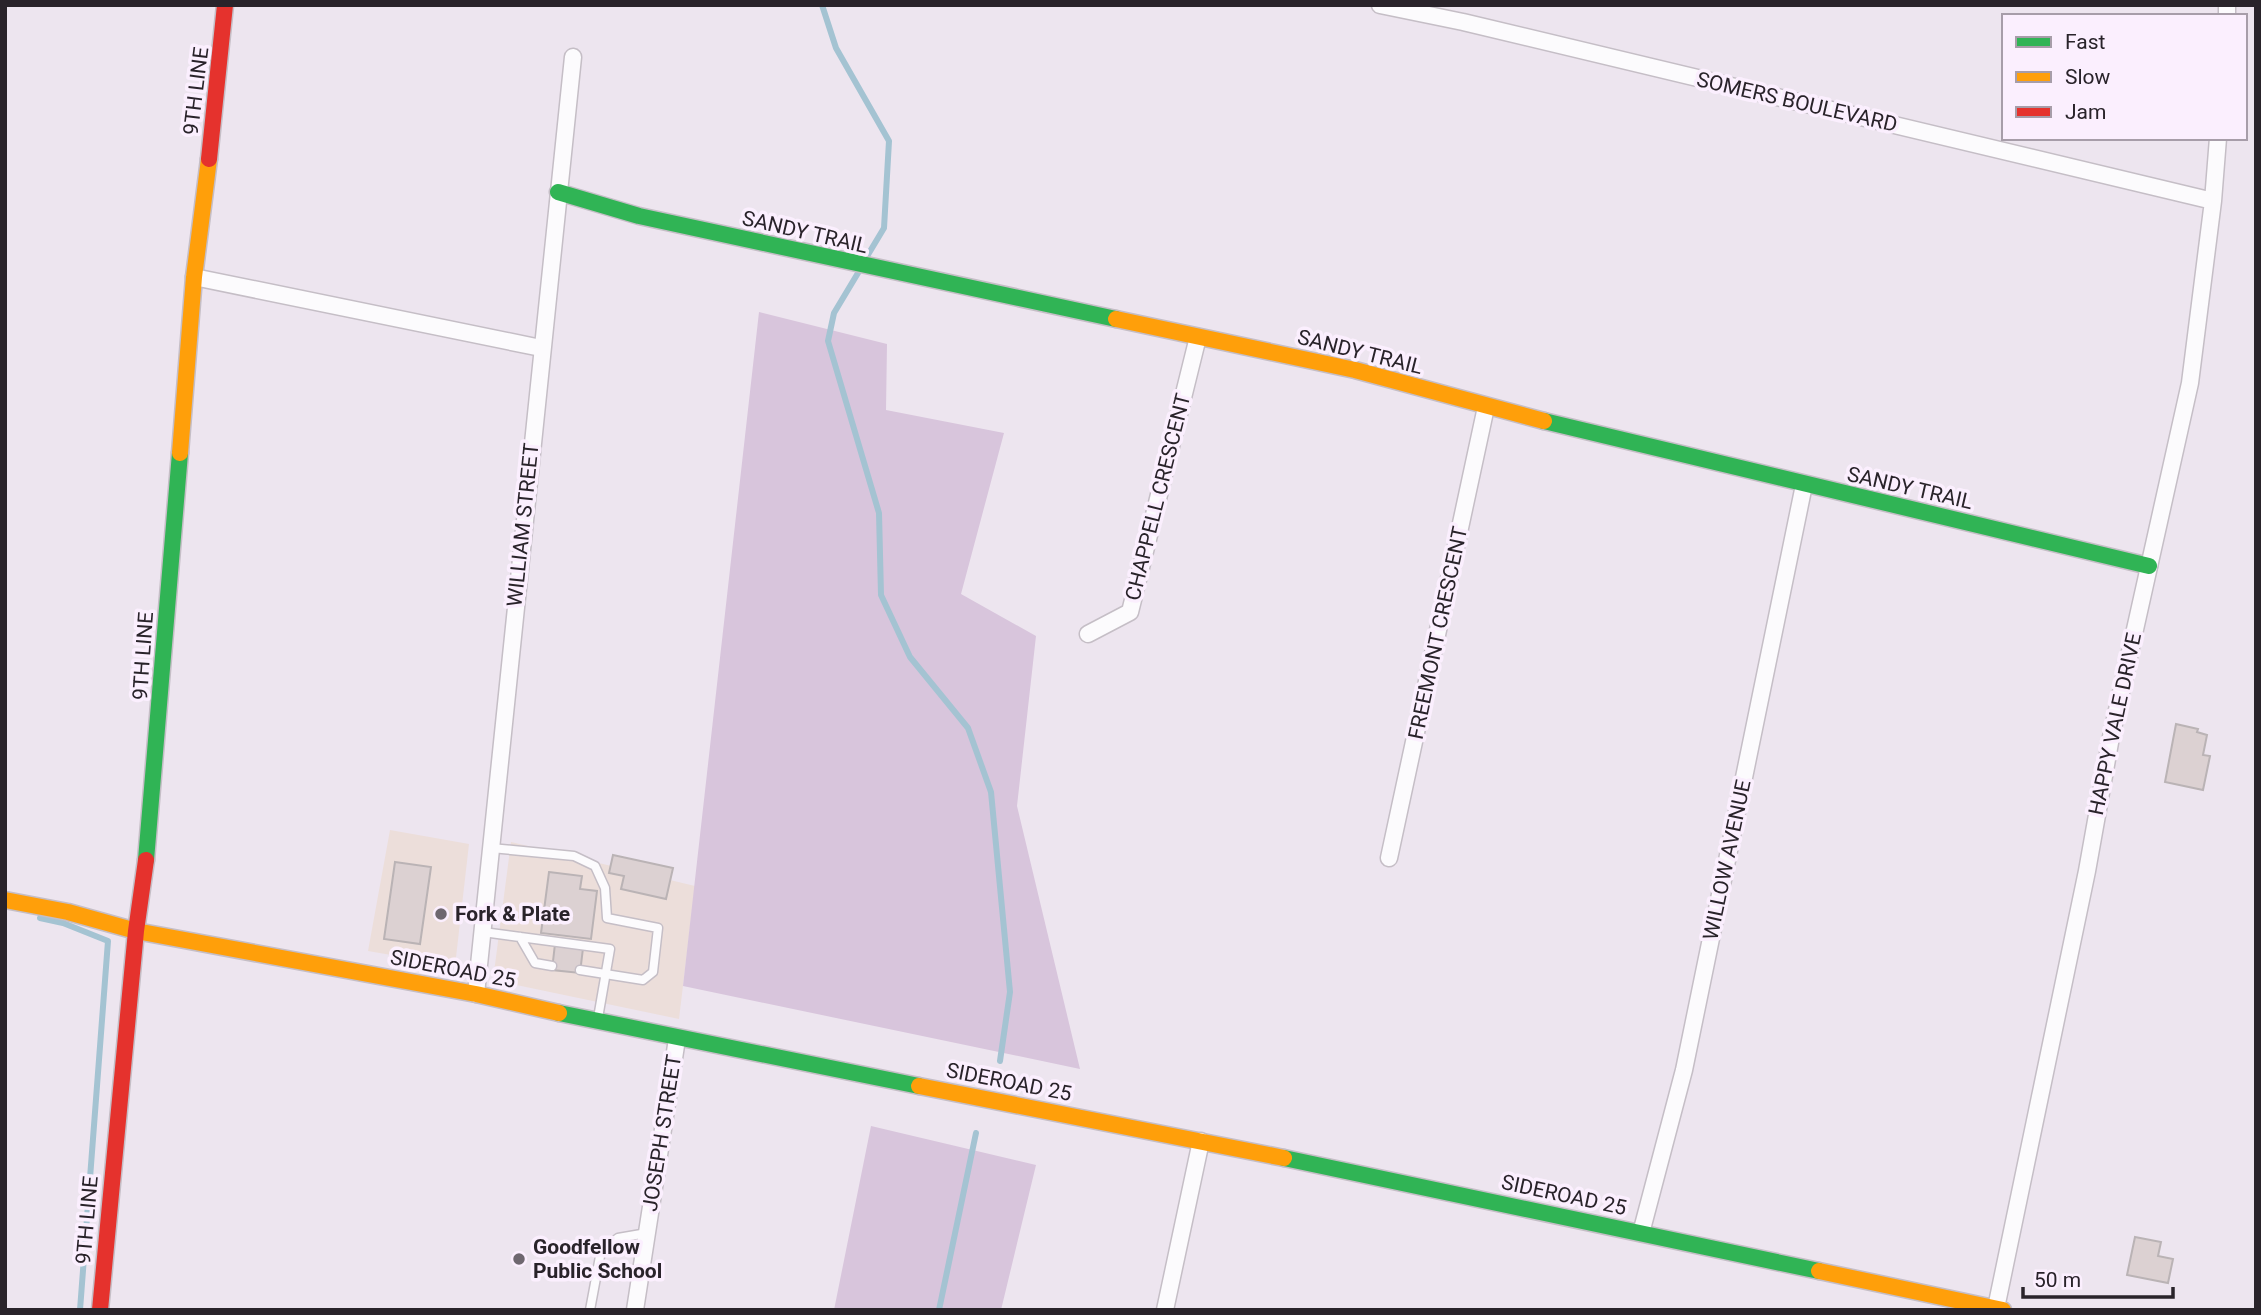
<svg xmlns="http://www.w3.org/2000/svg" width="2261" height="1315" font-family="Roboto,sans-serif">
  <style>
    .commercial { fill: #ecdeda }
    .forest { fill: #d8c5dc }
    .lines { fill: none; stroke-linecap: round; stroke-linejoin: round }
    .stream { stroke: #a4c3d2; stroke-width: 6 }
    .building { fill: #dcd1d2; stroke: #bab3b5; stroke-width: 2 }
    .lane-casing { stroke: #c5bec6; stroke-width: 11 }
    .street-casing { stroke: #c5bec6; stroke-width: 19 }
    .fast-casing { stroke: #c5bec6; stroke-width: 19 }
    .slow-casing { stroke: #c5bec6; stroke-width: 19 }
    .jam-casing { stroke: #c5bec6; stroke-width: 19 }
    .lane { stroke: #fcfbfd; stroke-width: 8 }
    .street { stroke: #fcfbfd; stroke-width: 16 }
    .fast { stroke: #30b455; stroke-width: 16 }
    .slow { stroke: #ff9f0a; stroke-width: 16 }
    .jam { stroke: #e5322d; stroke-width: 16 }
    .poi-dot { fill: #6e676f; stroke: #fbeffe; stroke-width: 2.5 }
    .labels { text-anchor: middle; dominant-baseline: central; stroke-width: 7; stroke-linejoin: round; paint-order: stroke }
    .street-label { font-size: 21px; fill: #29232a; stroke: #fbeffe }
    .poi-label { font-size: 21px; font-weight: bold; fill: #29232a; stroke: #fbeffe; text-anchor: start }
  </style>
  <rect width="100%" height="100%" fill="#ede5ef"/>
  <path class="commercial" d="M 390,830 L 469,844 L 455,966 L 368,951 Z
    M 511,842 L 695,886 L 679,1019 L 493,980 Z"/>
  <path class="forest" d="M 759,312 L 887,344 L 886,410 L 1004,433 L 961,594 L 1036,636 L 1017,806 L 1080,1069 L 683,986 Z
    M 871,1126 L 1036,1165 L 1001,1310 L 834,1310 Z"/>
  <g class="lines">
    <path class="stream" d="M 822,5 L 836,48 L 889,141 L 884,228 L 866,258
      M 861,268 L 834,313 L 828,341 L 879,513 L 881,595 L 910,657 L 968,728 L 991,792 L 1010,992 L 1000,1061
      M 40,918 L 63,923 L 108,941 L 80,1310
      M 939,1310 L 976,1133"/>
  </g>
  <path class="building" d="M 2176,724 L 2198,729 L 2197,732 L 2207,735 L 2203,755 L 2210,756 L 2203,790 L 2165,782 Z
    M 613,855 L 673,868 L 666,899 L 621,889 L 624,876 L 609,873 Z
    M 395,862 L 431,867 L 420,944 L 384,939 Z
    M 549,872 L 582,876 L 580,889 L 597,891 L 591,939 L 541,933 Z
    M 555,944 L 583,948 L 580,973 L 552,970 Z
    M 2135,1237 L 2161,1242 L 2158,1256 L 2173,1259 L 2168,1283 L 2127,1275 Z"/>
  <g class="lines">
    <defs>
      <path id="lane" d="M 491,848 L 574,856 L 595,866 L 605,888 L 607,918 L 658,928 L 653,972 L 643,980 L 580,970
        M 483,932 L 610,949 L 598,1018
        M 520,937 L 535,963 L 552,966
        M 590,1310 L 601,1251 L 618,1238 L 647,1233"/>
      <path id="street" d="M 1380,5 L 1463,22 L 2213,201
        M 2227,16 L 2227,5
        M 194,277 L 541,348
        M 1088,634 L 1130,612 L 1198,337
        M 1389,858 L 1486,407
        M 476,994 L 573,57
        M 1641,1233 L 1684,1070 L 1804,485
        M 1996,1308 L 2087,871 L 2111,737 L 2190,383 L 2213,201 L 2218,138
        M 635,1310 L 677,1039
        M 1165,1310 L 1201,1141"/>
      <path id="fast" d="M 558,192 L 639,216 L 1116,319
        M 1544,421 L 2149,566
        M 146,860 L 180,453
        M 559,1013 L 919,1086
        M 1284,1158 L 1819,1271"/>
      <path id="slow" d="M 1116,319 L 1355,370 L 1544,421
        M 180,453 L 194,277 L 209,159
        M 5,900 L 68,912 L 136,931 L 476,994 L 559,1013
        M 919,1086 L 1284,1158
        M 1819,1271 L 2003,1310"/>
      <path id="jam" d="M 209,159 L 225,5
        M 100,1310 L 136,931 L 146,860"/>
    </defs>
    <use href="#lane" class="lane-casing"/>
    <use href="#street" class="street-casing"/>
    <use href="#fast" class="fast-casing"/>
    <use href="#slow" class="slow-casing"/>
    <use href="#jam" class="jam-casing"/>
    <use href="#lane" class="lane"/>
    <use href="#street" class="street"/>
    <use href="#fast" class="fast"/>
    <use href="#slow" class="slow"/>
    <use href="#jam" class="jam"/>
  </g>
  <g class="poi-dot">
    <circle cx="441" cy="914" r="7"/>
    <circle cx="519" cy="1259" r="7"/>
  </g>
  <g class="labels">
    <g class="street-label">
      <text transform="translate(196 91) rotate(-83)">9TH LINE</text>
      <text transform="translate(1797 102) rotate(13)">SOMERS BOULEVARD</text>
      <text transform="translate(805 232) rotate(13)">SANDY TRAIL</text>
      <text transform="translate(1360 352) rotate(14)">SANDY TRAIL</text>
      <text transform="translate(1910 488) rotate(13)">SANDY TRAIL</text>
      <text transform="translate(1158 497) rotate(-76)">CHAPPELL CRESCENT</text>
      <text transform="translate(523 525) rotate(-84)">WILLIAM STREET</text>
      <text transform="translate(1438 633) rotate(-78)">FREEMONT CRESCENT</text>
      <text transform="translate(143 656) rotate(-86)">9TH LINE</text>
      <text transform="translate(2115 724) rotate(-78)">HAPPY VALE DRIVE</text>
      <text transform="translate(1727 860) rotate(-78)">WILLOW AVENUE</text>
      <text transform="translate(453 969) rotate(11)">SIDEROAD 25</text>
      <text transform="translate(1009 1082) rotate(11)">SIDEROAD 25</text>
      <text transform="translate(662 1133) rotate(-81)">JOSEPH STREET</text>
      <text transform="translate(1564 1195) rotate(12)">SIDEROAD 25</text>
      <text transform="translate(87 1220) rotate(-85)">9TH LINE</text>
    </g>
    <g class="poi-label">
      <text x="455" y="914">Fork &amp; Plate</text>
      <text x="533" y="1247">Goodfellow<tspan x="533" dy="24">Public School</tspan></text>
    </g>
  </g>
  <rect width="2261" height="1315" fill="none" stroke="#29232a" stroke-width="14"/>
  <rect x="2002" y="14" width="245" height="126" fill="#fbeffe" stroke="#a79da9" stroke-width="2"/>
  <rect x="2016" y="37" width="35" height="10" fill="#30b455" stroke="#a79da9" stroke-width="2"/>
  <text x="2065" y="49" font-size="21" fill="#29232a">Fast</text>
  <rect x="2016" y="72" width="35" height="10" fill="#ff9f0a" stroke="#a79da9" stroke-width="2"/>
  <text x="2065" y="84" font-size="21" fill="#29232a">Slow</text>
  <rect x="2016" y="107" width="35" height="10" fill="#e5322d" stroke="#a79da9" stroke-width="2"/>
  <text x="2065" y="119" font-size="21" fill="#29232a">Jam</text>
  <path d="M2023 1287v10h150v-10" fill="none" stroke="#29232a" stroke-width="3.5"/>
  <text x="2034" y="1287" font-size="21" fill="#29232a" stroke="#fbeffe" stroke-width="5" paint-order="stroke">50 m</text>
</svg>
